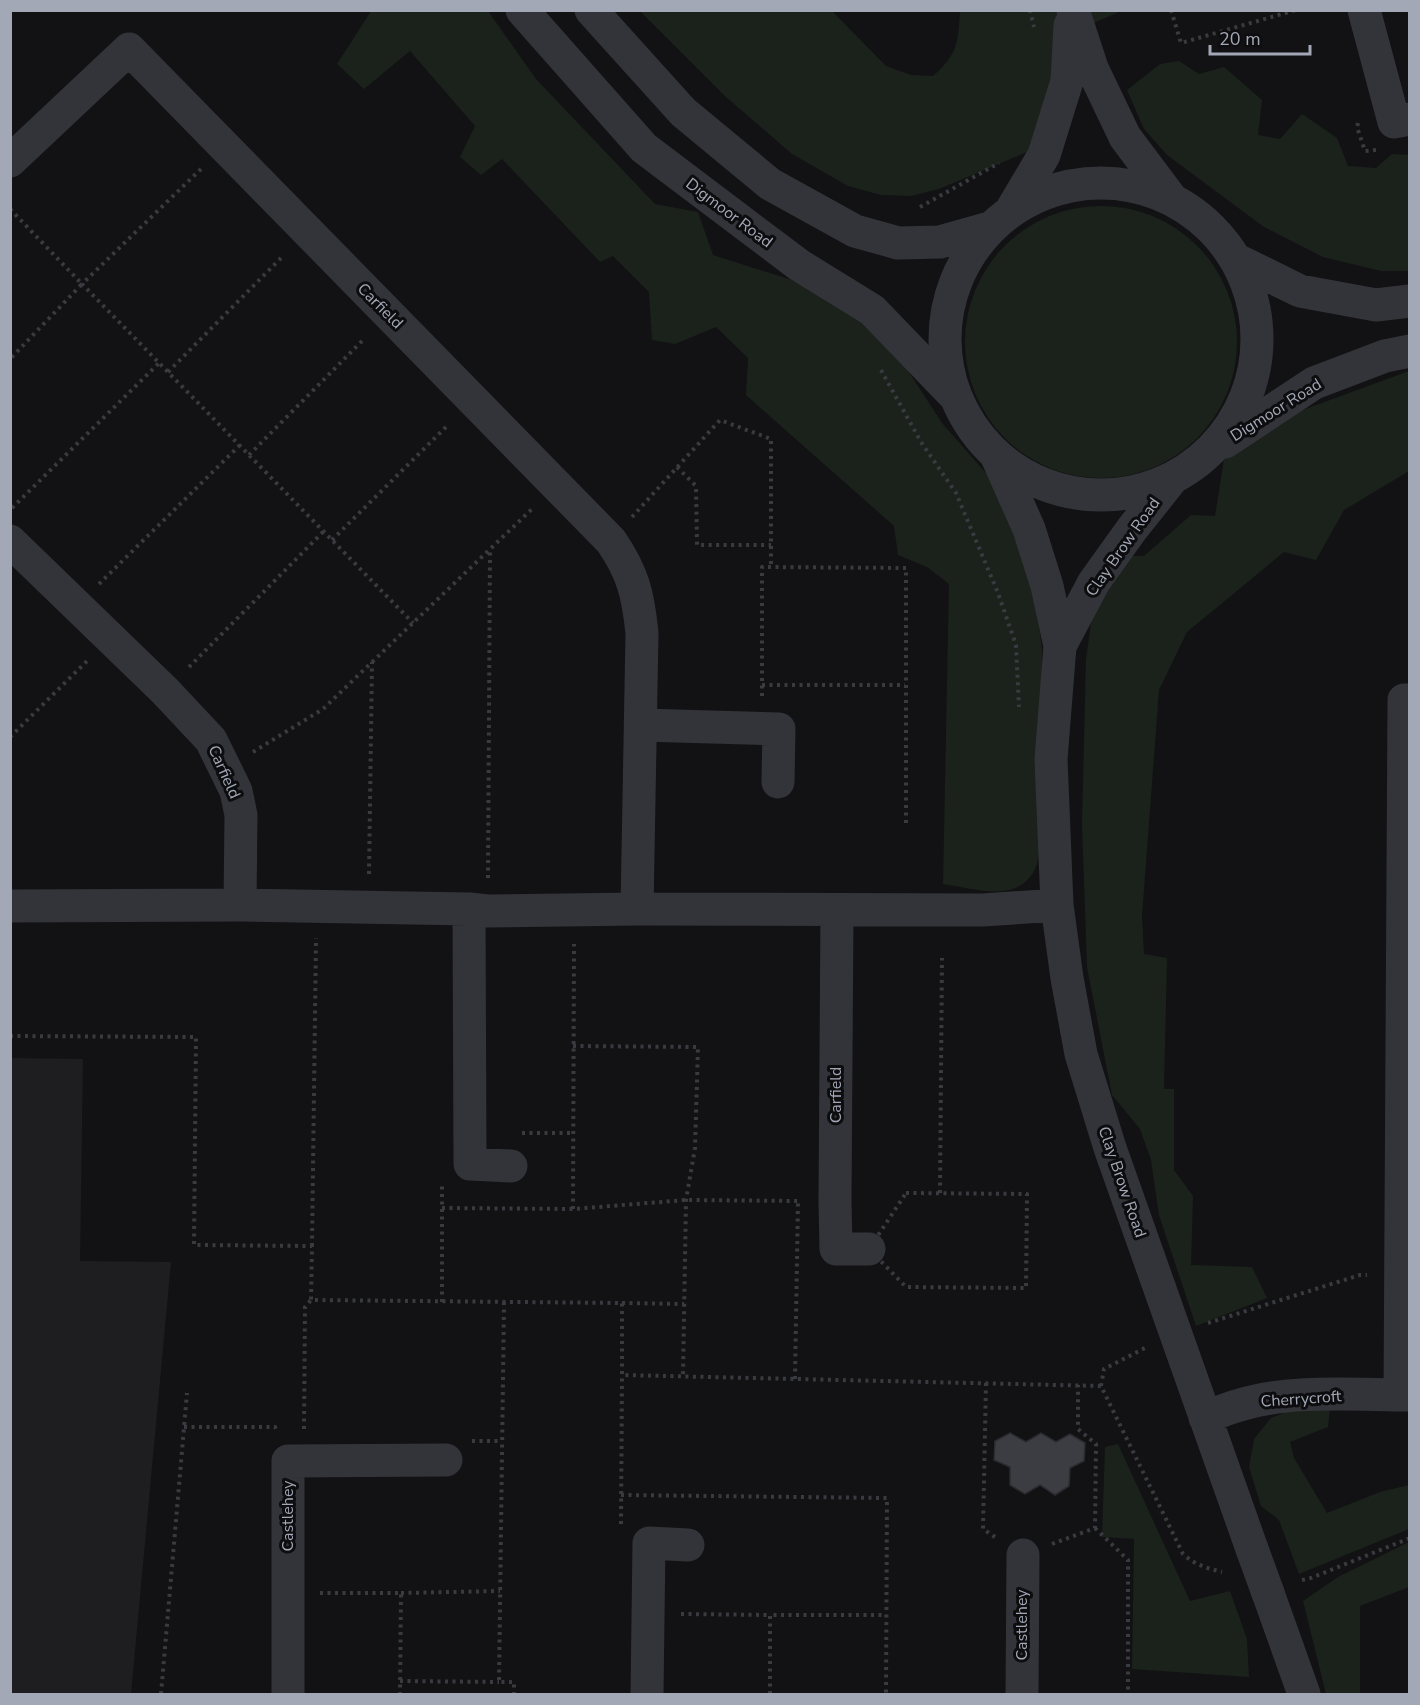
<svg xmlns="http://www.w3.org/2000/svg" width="1420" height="1705" font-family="'Nunito Sans',sans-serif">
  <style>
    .built { fill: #1e1e21 }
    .green { fill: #1a221b }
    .building { fill: #3c3d42; stroke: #2c2c30; stroke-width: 1.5 }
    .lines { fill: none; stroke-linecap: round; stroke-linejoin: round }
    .path { stroke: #393b40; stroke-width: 4; stroke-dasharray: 3 4.5; stroke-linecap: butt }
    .minor { stroke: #333439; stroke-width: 33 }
    .minor-bridge { stroke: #333439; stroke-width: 33 }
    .labels { text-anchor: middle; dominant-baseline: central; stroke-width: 6; stroke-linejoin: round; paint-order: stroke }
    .street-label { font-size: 16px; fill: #a2a8b6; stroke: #0d0d0f }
  </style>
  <rect width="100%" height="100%" fill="#121214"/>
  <path class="built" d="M 11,1058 L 83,1059 L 80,1261 L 171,1262 L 131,1694 L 11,1694 Z"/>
  <path class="green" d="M 371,11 L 488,11 L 536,79 L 655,204 L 698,212 L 713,255 L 823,290 L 892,346 L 942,423 L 1006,496 L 1036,604 L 1042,649 L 1041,843 C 1039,852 1038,864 1034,871 C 1016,904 972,888 943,884 L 949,584 L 927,567 L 898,555 L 894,526 L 746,395 L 748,358 L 716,327 L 675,344 L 652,340 L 649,292 L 613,256 L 600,262 L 502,159 L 481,175 L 460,157 L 475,126 L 410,51 L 364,89 L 337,64 Z
    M 640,11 L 832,11 L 886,66 L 911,75 L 933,76 C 958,54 958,42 960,11 L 1118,11 L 1117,13 L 1063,36 L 1047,126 L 1027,152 L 939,189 L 911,196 L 881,195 L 848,186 L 792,154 L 726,97 Z
    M 1179,61 L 1199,74 L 1224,67 L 1262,100 L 1258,135 L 1280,139 L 1302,114 L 1337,138 L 1348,166 L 1376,168 L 1392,154 L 1409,155 L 1409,271 L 1381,271 L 1323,257 L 1264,227 L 1167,155 L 1144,129 L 1127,90 L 1160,64 Z
    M965 342a136 136 0 1 1 272 0a136 136 0 1 1-272 0Z
    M 1409,371 L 1409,471 L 1344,510 L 1316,560 L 1284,552 L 1187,632 L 1159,690 L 1142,916 L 1144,954 L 1167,958 L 1164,1089 L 1174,1089 L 1174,1170 L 1193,1196 L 1191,1265 L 1252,1267 L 1267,1298 L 1196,1326 L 1159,1215 L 1151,1160 L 1140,1129 L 1112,1095 L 1087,967 L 1082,824 L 1086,659 L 1096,589 L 1120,556 L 1144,556 L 1191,515 L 1215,516 L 1227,441 L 1300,411 Z
    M 1330,1408 L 1328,1427 L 1290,1442 L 1294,1458 L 1327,1513 L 1380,1492 L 1409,1485 L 1409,1529 L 1299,1574 L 1279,1520 L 1261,1506 L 1249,1467 L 1254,1439 L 1271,1418 L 1294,1409 Z
    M 1118,1444 L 1190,1601 L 1230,1591 L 1247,1639 L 1249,1677 L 1132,1669 L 1134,1539 L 1102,1537 L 1105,1447 Z
    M 1409,1542 L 1409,1587 L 1360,1606 L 1360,1694 L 1326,1694 L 1303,1601 L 1338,1577 Z"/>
  <path class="building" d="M 1010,1433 L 1026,1442 L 1041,1433 L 1056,1442 L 1070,1434 L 1085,1443 L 1084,1461 L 1070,1468 L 1069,1486 L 1055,1495 L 1040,1485 L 1025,1494 L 1010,1485 L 1010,1467 L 994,1460 L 995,1441 Z"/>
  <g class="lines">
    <path class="path" d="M 1030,10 L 1034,27
      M 1171,10 L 1181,43 L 1296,10
      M 1358,123 L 1357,127 L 1365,151 L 1376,150
      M 201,169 L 82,284 L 413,623
      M 920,207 L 999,163
      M 10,209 L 82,284 L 10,359
      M 881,370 L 921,442 L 956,493 L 998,593 L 1016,645 L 1019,707
      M 168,372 L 284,255
      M 249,455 L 365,338
      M 677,467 L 696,486 L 697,545 L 771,545
      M 12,508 L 159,363
      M 632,517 L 720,420 L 771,439 L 771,568
      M 332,540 L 449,424
      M 99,584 L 240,445
      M 189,667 L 324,531
      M 762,685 L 905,685
      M 762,696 L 762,567 L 906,568 L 906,823
      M 10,737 L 87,661
      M 253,752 L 323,709 L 533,508
      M 369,874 L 372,662
      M 488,878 L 490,550
      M 10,1036 L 196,1037 L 194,1245 L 312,1246 L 311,1300 L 622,1303 L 622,1375 L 1101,1386 L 1183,1554 C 1195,1565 1207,1568 1222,1572
      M 573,1046 L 698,1047 L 695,1148 L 686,1200 L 683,1376
      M 522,1133 L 573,1133
      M 906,1193 L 1027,1194 L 1026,1288 L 906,1287 L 869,1249 Z
      M 940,1193 L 942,958
      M 442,1208 L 573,1209 L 686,1200 L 801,1201
      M 573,1209 L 574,944
      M 312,1246 L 316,938
      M 442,1302 L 442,1182
      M 504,1302 L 499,1682 L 514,1682 L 514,1694
      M 622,1303 L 684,1304
      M 1208,1323 L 1360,1275 L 1367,1275
      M 795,1379 L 798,1201
      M 986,1383 L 983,1529 L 995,1537
      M 1101,1386 L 1104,1369 L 1145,1348
      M 184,1427 L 275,1427 L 277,1432
      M 304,1429 L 305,1307 L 311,1300
      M 472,1441 L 502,1441
      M 621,1495 L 887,1498 L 886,1694
      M 621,1524 L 622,1375
      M 1095,1528 L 1128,1560 L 1128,1694
      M 1052,1544 L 1095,1528 L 1096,1444 L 1078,1429 L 1078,1385
      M 1302,1580 L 1311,1578 L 1410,1538
      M 320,1593 L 401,1593 L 400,1694
      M 401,1593 L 500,1591
      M 681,1614 L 770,1615
      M 400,1681 L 499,1682
      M 161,1694 L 187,1393
      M 770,1694 L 770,1615 L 886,1615"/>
    <path class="minor" d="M 522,10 L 644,148 L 799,265 L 872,310 L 954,395
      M 591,10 L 683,112 L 770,184 L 855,231 L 898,243 L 940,242 L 990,228
      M 1073,10 L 1092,68 L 1125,137 L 1170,197
      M 1364,10 L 1394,122 L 1410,119
      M 10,161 L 129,49 L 611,541 C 633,573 638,594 642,633 L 637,909
      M945 339a156 156 0 1 1 312 0a156 156 0 1 1-312 0Z
      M 1012,209 L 1044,155 L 1067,81 L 1070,25
      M 1237,260 L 1300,291 L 1376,305 L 1410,301
      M 1225,442 L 1314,383 L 1385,356 L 1410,351
      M 997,457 L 1029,529 L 1047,586 L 1060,646 L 1051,759 L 1057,905 L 1067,978 L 1081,1054 L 1110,1148 L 1252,1549
      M 10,541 L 165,691 L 211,740 L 236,791 L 241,815 L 240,905
      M 1060,646 L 1094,582 L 1132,529 L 1171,480
      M 641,725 L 779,729 L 778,782
      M 10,906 L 240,905 L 469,909 L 487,911 L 637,909 L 983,910 L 1057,905
      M 469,909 L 470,1164 L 511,1166
      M 837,910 L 835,1201 L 836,1249 L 869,1249
      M 1400,1395 L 1404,700 L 1410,700
      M 1205,1418 C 1217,1413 1228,1408 1240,1405 C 1291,1389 1356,1395 1410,1395
      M 1268,1593 L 1304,1694
      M 288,1694 L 288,1461 L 446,1460
      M 647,1694 L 649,1543 L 688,1545
      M 1022,1694 L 1023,1555"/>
    <path class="minor-bridge" d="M 1252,1549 L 1268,1593"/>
  </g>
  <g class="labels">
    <g class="street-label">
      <text transform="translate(729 213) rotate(37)">Digmoor Road</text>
      <text transform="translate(380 306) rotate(45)">Carfield</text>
      <text transform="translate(1276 410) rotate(-32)">Digmoor Road</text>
      <text transform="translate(1123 547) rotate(-55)">Clay Brow Road</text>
      <text transform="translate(224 772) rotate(66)">Carfield</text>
      <text transform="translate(836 1095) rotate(-90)">Carfield</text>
      <text transform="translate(1122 1182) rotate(71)">Clay Brow Road</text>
      <text transform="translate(1301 1399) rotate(-4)">Cherrycroft</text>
      <text transform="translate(288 1516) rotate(-90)">Castlehey</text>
      <text transform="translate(1022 1625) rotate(-90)">Castlehey</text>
    </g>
  </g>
  <rect width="1420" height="1705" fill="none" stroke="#a2a8b6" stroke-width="24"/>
  <path d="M1210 45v9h100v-9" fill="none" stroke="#a2a8b6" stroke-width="3"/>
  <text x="1219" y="45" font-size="18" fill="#a2a8b6" stroke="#0d0d0f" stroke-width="4.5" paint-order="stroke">20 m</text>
</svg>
